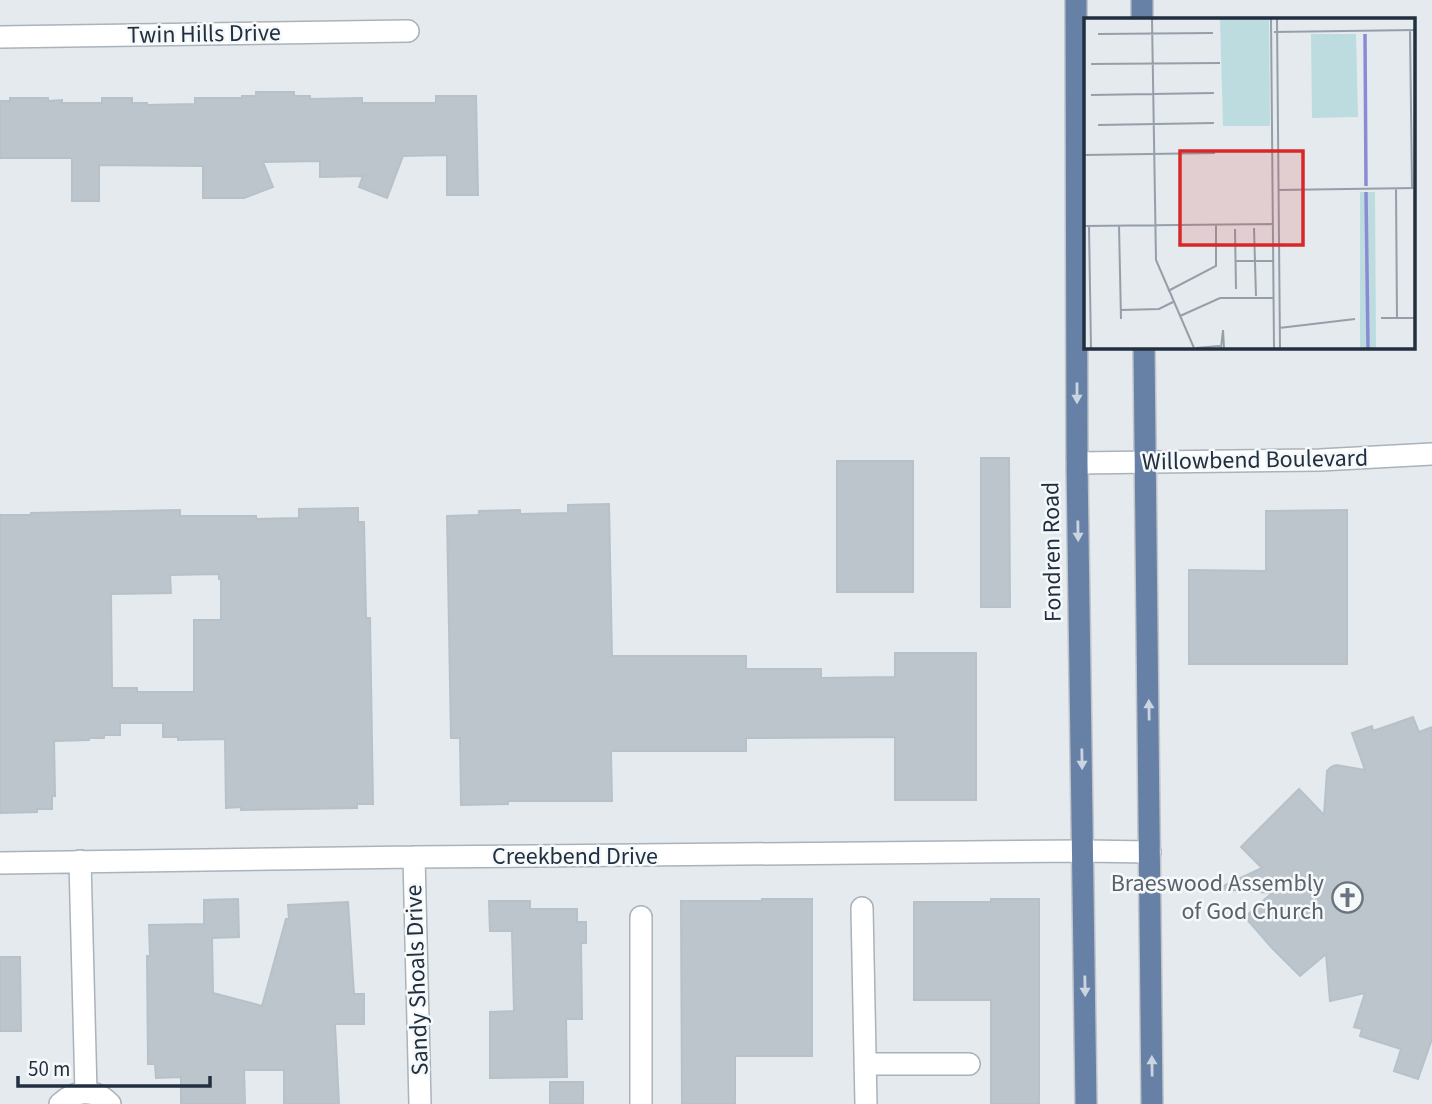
<svg xmlns="http://www.w3.org/2000/svg" width="1432" height="1104" font-family="'Source Sans 3',sans-serif">
  <style>
    .building { fill: #bcc5cc; stroke: #b6c1c9; stroke-width: 2; fill-rule: evenodd }
    .lines { fill: none; stroke-linecap: round; stroke-linejoin: round }
    .minor-casing { stroke: #aab2ba; stroke-width: 24 }
    .major-casing { stroke: #c1c5ca; stroke-width: 24 }
    .minor { stroke: #fff; stroke-width: 21 }
    .major { stroke: #6780a6; stroke-width: 21 }
    .oneway { fill: #cad5e1 }
    .labels { text-anchor: middle; dominant-baseline: central; stroke-width: 5; stroke-linejoin: round; paint-order: stroke }
    .street-label { font-size: 24px; fill: #222f41; stroke: #f5f9fa }
    .worship-label { font-size: 24px; fill: #5b616d; stroke: #f5f9fa; text-anchor: end }
    .inset-river { fill: none; stroke: #8b8bd5; stroke-width: 3.5 }
    .inset-road { fill: none; stroke: #969fa9; stroke-width: 2 }
    .view { fill: #d62828; fill-opacity: 0.15; stroke: #d62828; stroke-width: 3.5 }
    .inset-edge { fill: none; stroke: #222f41; stroke-width: 3.5 }
  </style>
  <rect width="100%" height="100%" fill="#e4eaee"/>
  <path class="building" d="M 256,92 L 294,92 L 294,96 L 310,96 L 310,99 L 362,98 L 362,103 L 436,103 L 436,96 L 476,96 L 478,195 L 447,195 L 447,155 L 403,156 L 387,198 L 359,187 L 363,176 L 320,177 L 320,161 L 263,162 L 273,187 L 244,198 L 203,198 L 203,166 L 99,165 L 99,201 L 72,201 L 72,158 L 0,158 L 0,101 L 10,101 L 10,98 L 48,98 L 48,101 L 62,100 L 62,103 L 102,103 L 102,98 L 132,98 L 132,103 L 147,103 L 147,105 L 195,104 L 195,98 L 242,98 L 242,96 L 256,96 Z
    M 981,458 L 1009,458 L 1010,607 L 981,607 Z
    M 837,461 L 913,461 L 913,592 L 837,592 Z
    M 609,504 L 612,656 L 746,656 L 746,669 L 821,669 L 821,678 L 895,677 L 895,653 L 976,653 L 976,800 L 895,800 L 895,737 L 746,738 L 746,751 L 611,751 L 612,801 L 508,801 L 508,804 L 461,805 L 460,738 L 451,738 L 447,516 L 479,515 L 479,511 L 520,510 L 520,514 L 568,513 L 568,505 Z
    M 358,508 L 358,522 L 364,522 L 366,618 L 370,618 L 373,804 L 357,804 L 357,808 L 241,810 L 241,807 L 226,808 L 225,739 L 178,740 L 178,737 L 163,737 L 163,723 L 120,723 L 120,735 L 104,735 L 104,738 L 89,738 L 89,740 L 54,741 L 55,796 L 52,796 L 52,809 L 37,809 L 37,812 L 0,813 L 0,515 L 31,515 L 31,513 L 180,510 L 180,516 L 256,516 L 256,519 L 299,518 L 299,509 ZM 219,574 L 219,579 L 221,579 L 221,620 L 194,620 L 194,692 L 137,692 L 137,688 L 112,688 L 111,594 L 171,593 L 170,575 Z
    M 1347,510 L 1347,664 L 1189,664 L 1189,570 L 1266,571 L 1266,511 Z
    M 1413,717 L 1419,732 L 1432,727 L 1432,1039 L 1418,1079 L 1394,1071 L 1401,1049 L 1360,1036 L 1362,1029 L 1354,1027 L 1365,993 L 1330,1001 L 1326,954 L 1300,976 L 1272,948 L 1245,917 L 1272,893 L 1217,889 L 1262,868 L 1241,847 L 1299,789 L 1324,815 L 1327,771 L 1331,767 L 1336,765 L 1365,770 L 1352,733 L 1372,726 L 1373,731 Z
    M 238,899 L 239,937 L 212,938 L 213,993 L 262,1006 L 286,919 L 289,919 L 288,905 L 348,902 L 354,994 L 364,994 L 364,1024 L 335,1024 L 339,1104 L 284,1104 L 284,1070 L 244,1070 L 245,1104 L 181,1104 L 181,1077 L 156,1078 L 155,1064 L 148,1064 L 147,956 L 150,956 L 149,925 L 204,924 L 204,900 Z
    M 762,899 L 812,899 L 812,1056 L 735,1056 L 735,1104 L 682,1104 L 681,901 L 762,901 Z
    M 991,899 L 1039,899 L 1039,1104 L 991,1104 L 991,1000 L 914,1000 L 914,902 L 991,902 Z
    M 489,901 L 530,901 L 530,909 L 577,909 L 577,922 L 586,922 L 586,943 L 581,943 L 582,1019 L 566,1019 L 567,1077 L 490,1078 L 490,1012 L 514,1011 L 512,931 L 490,931 Z
    M 0,957 L 20,957 L 21,1031 L 0,1031 Z
    M 550,1082 L 583,1082 L 583,1104 L 550,1104 Z"/>
  <g class="lines">
    <defs>
      <path id="minor" d="M 0,37 L 408,31
        M 1077,463 L 1320,460 L 1432,454
        M 414,857 L 420,1104
        M 80,861 L 86,1092
        M 0,863 L 414,857 L 1084,851 L 1150,852
        M 862,908 L 866,1104
        M 641,917 L 641,1104
        M 865,1064 L 969,1064
        M 60,1104 C 75,1090 95,1088 110,1104"/>
      <path id="major" d="M 1076,0 L 1077,463 L 1086,1104
        M 1142,0 L 1142,19
        M 1144,346 L 1152,1104"/>
    </defs>
    <use href="#minor" class="minor-casing"/>
    <use href="#major" class="major-casing"/>
    <use href="#minor" class="minor"/>
    <use href="#major" class="major"/>
  </g>
  <defs><path id="oneway-solid" d="M-6-.8H1V-3.2L6.5 0L1 3.2V.8H-6Z" transform="scale(1.75)"/></defs>
  <g class="oneway">
    <use href="#oneway-solid" transform="translate(1077 393) rotate(90)"/>
    <use href="#oneway-solid" transform="translate(1078 531) rotate(89)"/>
    <use href="#oneway-solid" transform="translate(1149 710) rotate(-91)"/>
    <use href="#oneway-solid" transform="translate(1082 759) rotate(89)"/>
    <use href="#oneway-solid" transform="translate(1085 986) rotate(89)"/>
    <use href="#oneway-solid" transform="translate(1152 1066) rotate(-91)"/>
  </g>
  <defs>
    <symbol id="church-ring" viewBox="-11 -11 22 22"><circle r="9.5" fill="#f5f9fa" stroke="#6b7280" stroke-width="1.5"/><path d="M-1.2-6h2.4v3.5h3.3v2.4h-3.3V6h-2.4V-.1h-3.3v-2.4h3.3Z" fill="#6b7280"/></symbol>
  </defs>
  <g fill-rule="evenodd">
    <use href="#church-ring" x="1330" y="880" width="35" height="35"/>
  </g>
  <g class="labels">
    <g class="street-label">
      <text transform="translate(204 34) rotate(-1)">Twin Hills Drive</text>
      <text transform="translate(1255 460) rotate(-1)">Willowbend Boulevard</text>
      <text transform="translate(1052 552) rotate(-91)">Fondren Road</text>
      <text x="575" y="856">Creekbend Drive</text>
      <text transform="translate(417 980) rotate(-92)">Sandy Shoals Drive</text>
    </g>
    <g class="worship-label">
      <text x="1324" y="883">Braeswood Assembly<tspan x="1324" dy="28">of God Church</tspan></text>
    </g>
  </g>
  <g transform="translate(1084 18)">
    <rect width="331" height="331" fill="#e4eaee"/>
    <path d="M 136,1 L 185,1 L 186,108 L 139,108 ZM 227,16 L 272,16 L 274,99 L 228,100 ZM 276,174 L 291,174 L 292,330 L 276,330 Z" fill="#bddce0"/>
    <path class="inset-river" d="M 281,16 L 282,168M 282,174 L 284,330"/>
    <path class="inset-road" d="M 68,1 L 72,242 L 110,330M 187,1 L 190,330M 193,1 L 196,330M 326,12 L 328,170M 190,14 L 331,12M 14,16 L 129,15M 7,46 L 136,45M 7,77 L 130,75M 14,107 L 130,105M 0,137 L 131,135M 312,171 L 313,300M 194,172 L 331,170M 35,207 L 37,301M 0,208 L 189,206M 5,208 L 7,330M 170,210 L 172,278M 151,211 L 152,271M 151,243 L 190,243M 84,273 L 132,248 L 132,206M 37,292 L 75,291 L 89,284M 96,298 L 136,280 L 190,280M 297,300 L 331,300M 195,310 L 271,301M 112,330 L 136,328M 137,330 L 139,312 L 140,330"/>
    <path class="view" d="M 96,133 L 219,133 L 219,227 L 96,227 Z"/>
    <rect width="331" height="331" class="inset-edge"/>
  </g>
  <path d="M18 1076v10h192v-10" fill="none" stroke="#222f41" stroke-width="3.5"/>
  <text x="28" y="1076" font-size="21" fill="#222f41" stroke="#f5f9fa" stroke-width="5" paint-order="stroke">50 m</text>
</svg>
